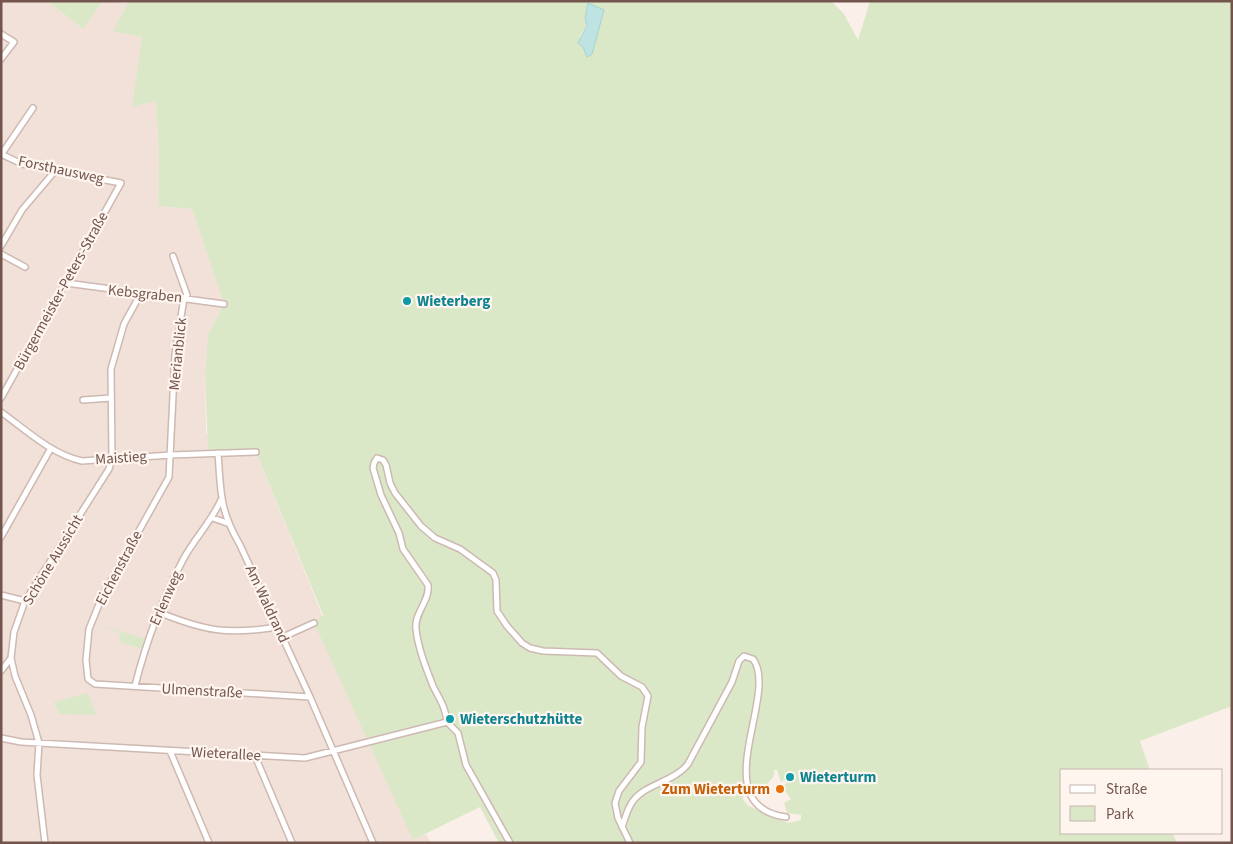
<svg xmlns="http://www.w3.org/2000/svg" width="1233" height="844" font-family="'Source Sans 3',sans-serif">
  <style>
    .residential { fill: #f2e1d8 }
    .green { fill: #dbe8c8; fill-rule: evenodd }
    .water { fill: #bee3e2; stroke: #a5d4d3 }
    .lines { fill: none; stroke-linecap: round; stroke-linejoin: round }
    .minor-casing { stroke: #ceb9b2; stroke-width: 8 }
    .minor { stroke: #fff; stroke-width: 5 }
    .culture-dot { fill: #0f9aa8; stroke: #fef5ef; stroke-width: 2 }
    .food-dot { fill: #e8710a; stroke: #fef5ef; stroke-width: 2 }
    .labels { text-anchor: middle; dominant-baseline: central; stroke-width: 4.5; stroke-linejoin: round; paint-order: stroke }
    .street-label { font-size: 15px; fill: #73554e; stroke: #fef5ef }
    .culture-label { font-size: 15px; font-weight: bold; fill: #0d838f; stroke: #fef5ef; text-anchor: start }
    .food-label { font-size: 15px; font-weight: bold; fill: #c56008; stroke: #fef5ef; text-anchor: end }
  </style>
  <rect width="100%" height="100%" fill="#fbf0e9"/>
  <path class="residential" d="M 1,1 L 47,1 L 83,29 L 103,1 L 128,3 L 143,37 L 132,107 L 156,101 L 159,159 L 158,206 L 192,209 L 224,304 L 208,335 L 205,373 L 206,434 L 256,452 L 413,840 L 426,834 L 431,843 L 1,843 Z"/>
  <path class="green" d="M 47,1 L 103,1 L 83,29 Z
    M 126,1 L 831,1 L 844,14 L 858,40 L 870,1 L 1232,1 L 1232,706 L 1140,741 L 1150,770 L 1062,770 L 1062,833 L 1173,833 L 1177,843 L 499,843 L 480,807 L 413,840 L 314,623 L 323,615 L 256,452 L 208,451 L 205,373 L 208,335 L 224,304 L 192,209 L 158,206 L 159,159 L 156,101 L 132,107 L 142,37 L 113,31 L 128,3 ZM 588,3 L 604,10 L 587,56 L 580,36 L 587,26 L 585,18 ZM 774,770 L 777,770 L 781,782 L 784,780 L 787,783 L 782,787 L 791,799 L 784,803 L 787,813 L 801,815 L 801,820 L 788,823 L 749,806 L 743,800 L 745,784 L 748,782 L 749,785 L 764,788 L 774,776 Z
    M 96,624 L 146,639 L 143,649 L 119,642 L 120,633 Z
    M 88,693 L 96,715 L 59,714 L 54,702 Z"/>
  <path class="water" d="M 588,3 L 604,10 L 592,54 L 587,57 L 583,47 L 578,43 L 587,26 L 585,18 Z"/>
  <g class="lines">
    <defs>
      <path id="minor" d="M 1,34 L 14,42 L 1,59
        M 1,154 L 22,164 L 121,183 L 1,398
        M 1,155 L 33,108
        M 1,246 L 22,210 L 55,171
        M 1,254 L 25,267
        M 173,256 L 187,295 L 184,298 L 175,354 L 169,477 L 102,597 L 89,629 L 86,660 L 88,679 L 95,684 L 310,697
        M 66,283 L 224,304
        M 83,400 L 111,398
        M 1,412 C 26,430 51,454 82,461 L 171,455 L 256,452
        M 218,453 C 221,492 219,509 240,545 L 310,697 L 373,843
        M 213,518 L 227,523
        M 1,537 L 51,448
        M 1,595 L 25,601
        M 158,612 C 205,631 227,635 277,627
        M 283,637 L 314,623
        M 1,671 L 11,658
        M 135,686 C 146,642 162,599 184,558 C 195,538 211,522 221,500
        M 447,722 C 446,708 439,698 433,686 C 426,668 418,648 416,629 C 414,613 430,601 428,585 L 403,549 L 399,533 L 381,495 L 373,468 L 374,463 L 377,458 L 383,460 L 386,465 L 390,483 L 395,493 L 421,526 L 435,538 L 460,549 L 493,573 L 496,580 L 497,611 L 507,626 L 522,643 L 530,648 L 543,651 L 597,653 L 621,676 L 642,687 L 648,696 L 642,727 L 641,762 L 619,791 L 615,803 L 618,818 L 630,843
        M 447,722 L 458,733 L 466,765 L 510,843
        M 1,738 L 21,742 L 305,758 L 447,722
        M 170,751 L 209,843
        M 255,756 L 292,843
        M 622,827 C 625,819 627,809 633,801 C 645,784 674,782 688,764 L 732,682 L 739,661 L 744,656 L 753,659 C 780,694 703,806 786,817
        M 45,843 L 37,775 L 39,743 L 31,715 L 15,676 L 11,658 L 14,632 L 25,601 L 109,469 L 112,458 L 111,369 L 124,324 L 141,293"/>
    </defs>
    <use href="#minor" class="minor-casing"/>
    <use href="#minor" class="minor"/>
  </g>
  <g class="culture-dot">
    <circle cx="407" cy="301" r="5"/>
    <circle cx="450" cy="719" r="5"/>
    <circle cx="790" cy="777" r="5"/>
  </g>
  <circle class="food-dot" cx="780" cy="789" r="5"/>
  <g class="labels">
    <g class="street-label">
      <text transform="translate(61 170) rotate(12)">Forsthausweg</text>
      <text transform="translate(61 291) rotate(-61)">Bürgermeister-Peters-Straße</text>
      <text transform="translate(145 294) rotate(6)">Kebsgraben</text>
      <text transform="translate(178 354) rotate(-84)">Merianblick</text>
      <text transform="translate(121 458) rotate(-4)">Maistieg</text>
      <text transform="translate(53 560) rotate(-59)">Schöne Aussicht</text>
      <text transform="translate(119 568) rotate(-62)">Eichenstraße</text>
      <text transform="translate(166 598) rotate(-66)">Erlenweg</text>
      <text transform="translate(267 604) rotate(65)">Am Waldrand</text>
      <text transform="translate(202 691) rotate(3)">Ulmenstraße</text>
      <text transform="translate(226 754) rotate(3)">Wieterallee</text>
    </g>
    <g class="culture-label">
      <text x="417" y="301">Wieterberg</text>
      <text x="460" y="719">Wieterschutzhütte</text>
      <text x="800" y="777">Wieterturm</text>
    </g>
    <g class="food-label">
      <text x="770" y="789">Zum Wieterturm</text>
    </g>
  </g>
  <rect width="1233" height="844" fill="none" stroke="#73554e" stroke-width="5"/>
  <rect x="1060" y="769" width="162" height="65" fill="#fef5ef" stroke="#c6b5af"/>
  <rect x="1070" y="785" width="25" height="8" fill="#ffffff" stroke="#c6b5af"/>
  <text x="1106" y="794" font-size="15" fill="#73554e">Straße</text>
  <rect x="1070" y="806" width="25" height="15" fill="#dbe8c8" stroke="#c6b5af"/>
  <text x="1106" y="819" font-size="15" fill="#73554e">Park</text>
</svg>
